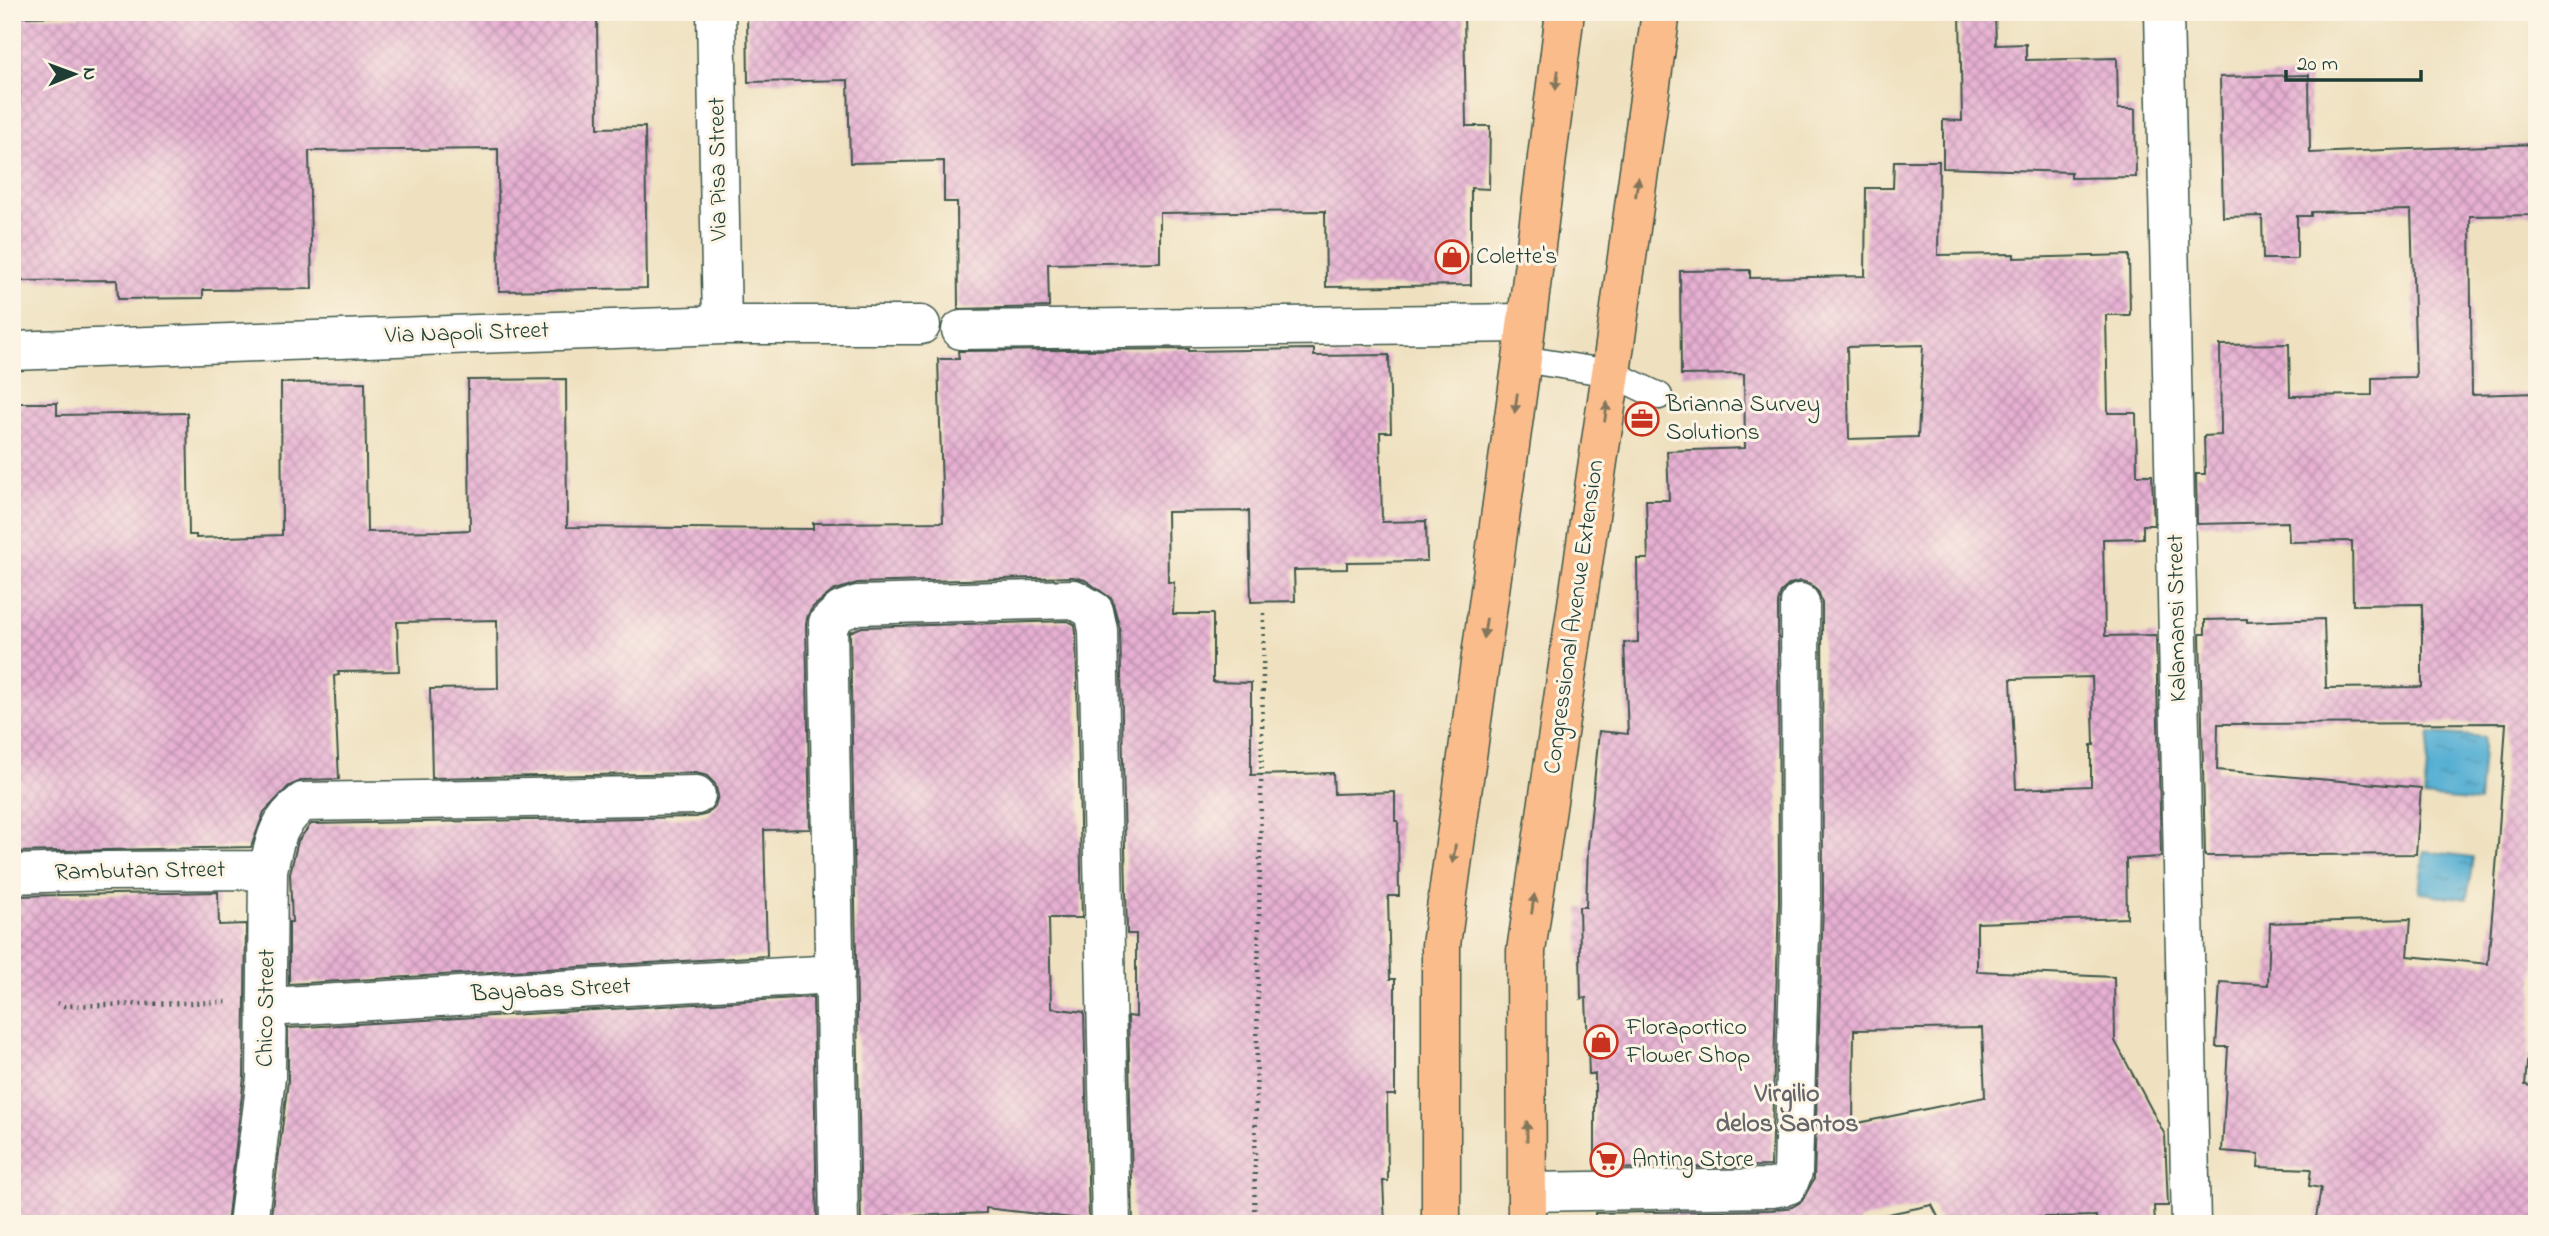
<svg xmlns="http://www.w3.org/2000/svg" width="2549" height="1236" font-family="'Indie Flower',sans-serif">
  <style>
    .water { fill: url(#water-ripples); stroke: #3a7684; stroke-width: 2 }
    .building { fill: url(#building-cross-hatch); fill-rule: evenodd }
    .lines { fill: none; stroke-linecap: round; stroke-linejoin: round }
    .lane-casing { stroke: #3e5649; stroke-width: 29 }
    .street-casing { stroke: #3e5649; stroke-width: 41 }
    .primary-casing { stroke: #3e5649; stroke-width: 41 }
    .path { stroke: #3e5649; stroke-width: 4.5; stroke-dasharray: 2 5; stroke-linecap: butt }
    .lane { stroke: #fff; stroke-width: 26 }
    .street { stroke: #fff; stroke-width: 38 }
    .primary { stroke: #f9bc8a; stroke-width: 38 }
    .oneway { fill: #81765b }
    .labels { text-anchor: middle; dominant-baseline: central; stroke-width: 6; stroke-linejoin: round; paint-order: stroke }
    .street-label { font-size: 24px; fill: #1f3d34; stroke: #fcf5e5 }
    .poi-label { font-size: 24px; fill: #1f3d34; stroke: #fcf5e5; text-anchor: start }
    .neighbourhood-label { font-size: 26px; font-weight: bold; fill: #65656c; stroke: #fcf5e5 }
  </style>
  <defs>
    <pattern id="water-ripples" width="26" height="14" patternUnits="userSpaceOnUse" patternTransform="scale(1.75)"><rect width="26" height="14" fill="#55afd3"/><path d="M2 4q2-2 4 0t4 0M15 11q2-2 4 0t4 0" fill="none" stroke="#4690ac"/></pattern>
    <pattern id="building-cross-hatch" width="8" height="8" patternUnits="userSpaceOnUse" patternTransform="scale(1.75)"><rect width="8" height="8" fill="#e7b0d3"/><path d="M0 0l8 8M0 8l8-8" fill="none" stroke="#bb90ac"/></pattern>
  </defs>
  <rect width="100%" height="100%" fill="#fcf5e5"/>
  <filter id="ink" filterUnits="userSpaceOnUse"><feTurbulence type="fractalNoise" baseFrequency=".0143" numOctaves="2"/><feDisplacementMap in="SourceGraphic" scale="14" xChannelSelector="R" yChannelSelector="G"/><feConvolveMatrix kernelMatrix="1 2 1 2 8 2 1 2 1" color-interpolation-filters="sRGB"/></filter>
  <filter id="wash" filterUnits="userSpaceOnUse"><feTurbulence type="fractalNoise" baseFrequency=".00686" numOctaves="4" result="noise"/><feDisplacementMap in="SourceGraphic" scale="28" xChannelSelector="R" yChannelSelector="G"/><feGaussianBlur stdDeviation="1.57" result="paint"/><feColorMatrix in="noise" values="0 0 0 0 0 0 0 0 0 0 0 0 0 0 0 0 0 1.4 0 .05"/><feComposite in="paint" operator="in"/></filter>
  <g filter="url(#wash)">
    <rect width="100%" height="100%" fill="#efe1c0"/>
    <path class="water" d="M 2430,733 L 2484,737 L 2479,802 L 2424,797 Z
      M 2424,851 L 2473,857 L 2467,899 L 2419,893 Z"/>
    <g id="blocks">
      <path class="building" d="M 148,12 L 597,12 L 598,128 L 645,127 L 647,288 L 499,291 L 498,149 L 309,151 L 312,289 L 203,290 L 203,298 L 118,299 L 117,280 L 12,281 L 12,156 L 20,156 L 19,17 L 148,15 Z
        M 747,12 L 1464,12 L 1466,126 L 1490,126 L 1489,189 L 1471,188 L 1471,285 L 1326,287 L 1325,211 L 1160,213 L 1160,262 L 1048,264 L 1049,307 L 958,309 L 957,202 L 944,202 L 944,161 L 850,163 L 848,80 L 748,82 Z
        M 1960,12 L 1995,12 L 1996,45 L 2026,44 L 2026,60 L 2117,58 L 2118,109 L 2135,109 L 2136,177 L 2071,178 L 2071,172 L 1943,168 L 1943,120 L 1962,121 Z
        M 2309,75 L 2310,153 L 2537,144 L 2537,215 L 2470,216 L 2472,395 L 2537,393 L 2537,513 L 2532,513 L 2534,618 L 2537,618 L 2537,950 L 2525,1085 L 2537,1087 L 2537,1224 L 2315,1224 L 2321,1188 L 2309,1186 L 2311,1169 L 2258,1167 L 2259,1154 L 2222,1151 L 2228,1047 L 2216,1047 L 2220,982 L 2268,985 L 2270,923 L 2411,919 L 2408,956 L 2488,964 L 2498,844 L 2506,723 L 2218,724 L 2217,770 L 2421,788 L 2416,854 L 2205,856 L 2200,634 L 2205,634 L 2205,620 L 2247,619 L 2247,622 L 2324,619 L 2326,688 L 2422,687 L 2422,604 L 2353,605 L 2352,541 L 2289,542 L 2288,522 L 2197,524 L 2196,474 L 2205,474 L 2204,436 L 2221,435 L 2220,345 L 2289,344 L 2290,396 L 2372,395 L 2372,378 L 2416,377 L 2411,210 L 2311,212 L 2311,216 L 2297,216 L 2297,259 L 2263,259 L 2262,216 L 2223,217 L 2220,77 Z
        M 1894,161 L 1939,161 L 1938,255 L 2014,254 L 2014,258 L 2129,255 L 2130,315 L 2106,315 L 2108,413 L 2136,413 L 2137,475 L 2152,475 L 2154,525 L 2143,525 L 2143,538 L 2103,539 L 2105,636 L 2156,635 L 2161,857 L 2126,859 L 2127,918 L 1977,923 L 1977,971 L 2114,977 L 2115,1041 L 2165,1135 L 2168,1206 L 2154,1206 L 2155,1224 L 2096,1224 L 2096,1216 L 1939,1219 L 1932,1205 L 1859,1220 L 1859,1224 L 1595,1224 L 1595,1213 L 1772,1210 L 1792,1207 L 1802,1201 L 1814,1179 L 1823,903 L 1822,603 L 1819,593 L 1811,584 L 1801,581 L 1790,584 L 1781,592 L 1778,603 L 1779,902 L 1771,1166 L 1595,1169 L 1595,1074 L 1589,1074 L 1586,998 L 1581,999 L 1579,907 L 1586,907 L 1588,847 L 1599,731 L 1628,734 L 1624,643 L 1638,642 L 1637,559 L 1648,559 L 1646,500 L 1669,500 L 1667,451 L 1745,448 L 1744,374 L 1681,375 L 1680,271 L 1750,270 L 1750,278 L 1865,276 L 1866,188 L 1893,188 ZM 1923,345 L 1918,437 L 1849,439 L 1847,347 ZM 2092,677 L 2094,745 L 2091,745 L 2091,786 L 2016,789 L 2011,679 ZM 1982,1028 L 1985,1097 L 1853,1124 L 1854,1030 Z
        M 1189,349 L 1189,351 L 1314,349 L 1314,356 L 1389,355 L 1391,432 L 1380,432 L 1382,522 L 1426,521 L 1427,561 L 1347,562 L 1347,569 L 1294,570 L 1295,601 L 1251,602 L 1249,511 L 1167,512 L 1168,582 L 1174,582 L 1173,614 L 1213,614 L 1213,682 L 1251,683 L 1251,775 L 1333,773 L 1334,794 L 1395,792 L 1395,821 L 1398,821 L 1399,896 L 1388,896 L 1390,979 L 1395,979 L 1395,1095 L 1387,1095 L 1388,1181 L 1383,1181 L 1385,1224 L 1133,1224 L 1128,1016 L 1136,1017 L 1136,934 L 1127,934 L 1120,629 L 1112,599 L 1085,580 L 1073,577 L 857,583 L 833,591 L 813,607 L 808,615 L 806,623 L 810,829 L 764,830 L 767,956 L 289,984 L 289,922 L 292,922 L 290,873 L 298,841 L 311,824 L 696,817 L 707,814 L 715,806 L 718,795 L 715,784 L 707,776 L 696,773 L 432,778 L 430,689 L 498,688 L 497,620 L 397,622 L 399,671 L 338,672 L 339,675 L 334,676 L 339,779 L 303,780 L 289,786 L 264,812 L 251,847 L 12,852 L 12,403 L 57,403 L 57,415 L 187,413 L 189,535 L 196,535 L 196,538 L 282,535 L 281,383 L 365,382 L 367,532 L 447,531 L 470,530 L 468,380 L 566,379 L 567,527 L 813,529 L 813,523 L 943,522 L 938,359 L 959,359 L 958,351 Z
        M 1068,621 L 1075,625 L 1076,633 L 1082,918 L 1049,918 L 1051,1008 L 1084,1012 L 1089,1220 L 986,1208 L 986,1213 L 884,1217 L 884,1224 L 861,1224 L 850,632 L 862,627 Z
        M 218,892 L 219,925 L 246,924 L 244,1077 L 227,1224 L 12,1224 L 12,896 Z
        M 813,997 L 817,1224 L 270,1224 L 288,1081 L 288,1028 Z"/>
    </g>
  </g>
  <g filter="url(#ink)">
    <use href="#blocks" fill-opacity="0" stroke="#3e5649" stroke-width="2"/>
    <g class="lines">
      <defs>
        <path id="lane" d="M 1522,359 L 1611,373 L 1659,396"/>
        <path id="street" d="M 716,12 L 722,325
          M 2164,12 L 2191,1224
          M 961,330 L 1526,323
          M 12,351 L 722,325 L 921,325
          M 12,874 L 107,871 L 268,870
          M 267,1007 L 835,974
          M 1527,1192 L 1772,1188 L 1788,1185 L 1793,1172 L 1801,902 L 1800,603
          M 248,1224 L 266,1078 L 268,870 C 275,839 277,823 303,802 L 696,795
          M 839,1224 L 828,623 L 841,611 L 858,605 L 1074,599 L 1094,611 L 1098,630 L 1111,1224"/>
        <path id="primary" d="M 1441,1224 L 1441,945 L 1522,359 L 1565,12
          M 1527,1224 L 1526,951 L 1611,373 L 1661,12"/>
      </defs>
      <use href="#lane" class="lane-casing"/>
      <use href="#street" class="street-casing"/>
      <use href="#primary" class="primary-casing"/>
      <path class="path" d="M 57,1003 L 64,1006 L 227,1002
        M 1254,1224 L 1264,613"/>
      <use href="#lane" class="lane"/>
      <use href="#street" class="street"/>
      <use href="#primary" class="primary"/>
    </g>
    <defs><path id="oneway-solid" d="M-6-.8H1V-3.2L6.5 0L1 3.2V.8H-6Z" transform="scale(1.75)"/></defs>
    <g class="oneway">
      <use href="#oneway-solid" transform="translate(1557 80) rotate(97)"/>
      <use href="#oneway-solid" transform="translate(1637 187) rotate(-82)"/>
      <use href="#oneway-solid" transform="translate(1516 403) rotate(98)"/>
      <use href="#oneway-solid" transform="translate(1606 412) rotate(-82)"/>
      <use href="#oneway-solid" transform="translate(1485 628) rotate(98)"/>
      <use href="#oneway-solid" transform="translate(1454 854) rotate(98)"/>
      <use href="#oneway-solid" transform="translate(1533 904) rotate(-82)"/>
      <use href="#oneway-solid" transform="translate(1527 1131) rotate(-90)"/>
    </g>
  </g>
  <defs>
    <symbol id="shop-ring" viewBox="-11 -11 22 22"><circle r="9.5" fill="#fcf5e5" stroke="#c8321e" stroke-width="1.5"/><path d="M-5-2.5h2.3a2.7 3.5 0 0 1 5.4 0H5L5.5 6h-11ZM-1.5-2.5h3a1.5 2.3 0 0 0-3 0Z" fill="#c8321e"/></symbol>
    <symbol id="office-ring" viewBox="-11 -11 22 22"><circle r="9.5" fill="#fcf5e5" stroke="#c8321e" stroke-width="1.5"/><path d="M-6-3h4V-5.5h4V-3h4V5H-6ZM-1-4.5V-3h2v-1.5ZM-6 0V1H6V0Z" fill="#c8321e"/></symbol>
    <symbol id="supermarket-ring" viewBox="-11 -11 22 22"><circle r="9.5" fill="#fcf5e5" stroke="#c8321e" stroke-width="1.5"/><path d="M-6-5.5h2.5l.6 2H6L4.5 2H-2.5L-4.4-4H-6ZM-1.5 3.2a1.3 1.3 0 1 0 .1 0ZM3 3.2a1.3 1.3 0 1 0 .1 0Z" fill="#c8321e"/></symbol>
  </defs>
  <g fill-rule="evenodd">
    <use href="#shop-ring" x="1433" y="238" width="38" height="38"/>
    <use href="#office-ring" x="1623" y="400" width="38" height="38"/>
    <use href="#shop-ring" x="1582" y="1023" width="38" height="38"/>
    <use href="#supermarket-ring" x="1588" y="1141" width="38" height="38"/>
  </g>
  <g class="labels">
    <g class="street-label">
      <text transform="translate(719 169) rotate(-91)">Via Pisa Street</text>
      <text transform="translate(467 334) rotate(-2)">Via Napoli Street</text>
      <text transform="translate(1575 617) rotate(-82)">Congressional Avenue Extension</text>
      <text transform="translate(2178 618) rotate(-91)">Kalamansi Street</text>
      <text transform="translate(140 872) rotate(-1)">Rambutan Street</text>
      <text transform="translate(551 991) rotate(-3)">Bayabas Street</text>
      <text transform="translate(267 1008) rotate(-89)">Chico Street</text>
    </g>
    <g class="poi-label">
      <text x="1476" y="257">Colette's</text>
      <text x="1666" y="405">Brianna Survey<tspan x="1666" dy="28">Solutions</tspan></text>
      <text x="1626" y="1028">Floraportico<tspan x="1626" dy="28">Flower Shop</tspan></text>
      <text x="1632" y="1160">Anting Store</text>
    </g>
    <g class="neighbourhood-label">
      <text x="1787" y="1095">Virgilio<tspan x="1787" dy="30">delos Santos</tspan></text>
    </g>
  </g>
  <rect width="2549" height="1236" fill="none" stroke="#fcf5e5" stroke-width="42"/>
  <g transform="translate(74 74) rotate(89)" stroke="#fcf5e5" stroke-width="5" paint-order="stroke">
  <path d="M0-5L12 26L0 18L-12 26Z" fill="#1f3d34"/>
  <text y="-10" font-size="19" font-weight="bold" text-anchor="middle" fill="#1f3d34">N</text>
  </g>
  <path d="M2286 70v10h135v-10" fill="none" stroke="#1f3d34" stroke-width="3.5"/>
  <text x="2297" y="70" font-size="21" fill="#1f3d34" stroke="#fcf5e5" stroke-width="5" paint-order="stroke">20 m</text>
</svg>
